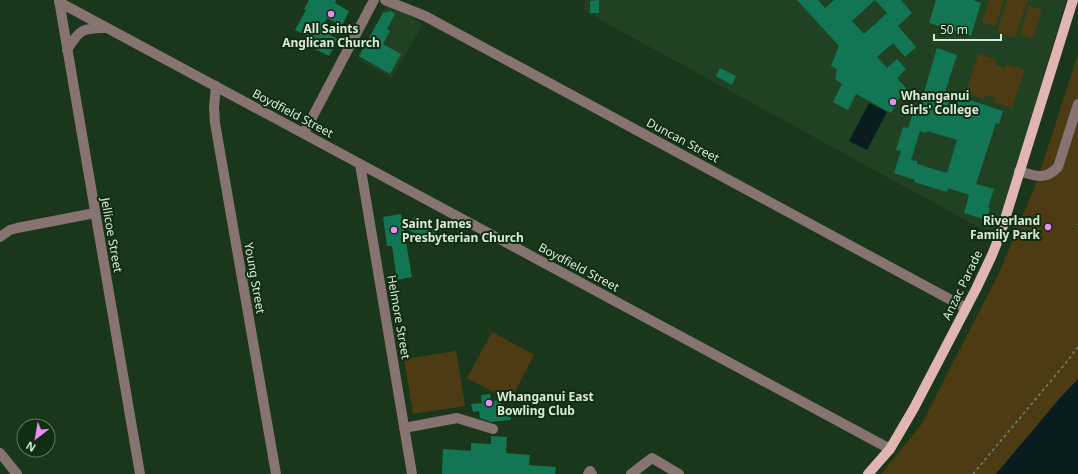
<svg xmlns="http://www.w3.org/2000/svg" width="1078" height="474" font-family="'Noto Sans',sans-serif">
  <style>
    .built { fill: #214222 }
    .green { fill: #4c3b13 }
    .water { fill: #091d1f }
    .building { fill: #127654; fill-rule: evenodd }
    .lines { fill: none; stroke-linecap: round; stroke-linejoin: round }
    .path { stroke: #708770; stroke-width: 1.5; stroke-dasharray: 3 3; stroke-linecap: butt }
    .minor { stroke: #877371; stroke-width: 10 }
    .major { stroke: #e0b5b2; stroke-width: 10 }
    .poi-dot { fill: #ee8bf7; stroke: #112d12; stroke-width: 1.5 }
    .labels { text-anchor: middle; dominant-baseline: central; stroke-width: 4; stroke-linejoin: round; paint-order: stroke }
    .poi-label { font-size: 12px; font-weight: bold; fill: #d9ead9; stroke: #112d12; text-anchor: start }
    .street-label { font-size: 12px; fill: #d9ead9; stroke: #112d12 }
  </style>
  <rect width="100%" height="100%" fill="#1b371b"/>
  <path class="built" d="M 585,0 L 1066,0 L 1009,194 L 993,235 L 584,11 Z
    M 391,6 L 423,24 L 392,78 L 357,59 L 385,8 Z"/>
  <path class="green" d="M 989,0 L 1004,0 L 995,27 L 982,22 Z
    M 1007,0 L 1028,0 L 1015,38 L 997,32 Z
    M 1029,5 L 1042,10 L 1033,39 L 1020,35 Z
    M 978,54 L 997,60 L 996,65 L 1005,68 L 1006,64 L 1025,70 L 1012,108 L 993,102 L 995,98 L 986,95 L 984,99 L 966,93 Z
    M 1078,54 L 1078,386 L 1005,474 L 881,474 L 921,425 L 999,273 L 1037,181 Z
    M 492,332 L 534,355 L 510,401 L 467,378 Z
    M 456,351 L 465,406 L 413,414 L 404,359 Z"/>
  <path class="water" d="M 869,103 L 887,112 L 867,150 L 849,141 Z
    M 1078,379 L 1078,474 L 996,474 L 1059,399 Z"/>
  <path class="building" d="M 309,0 L 336,0 L 335,3 L 349,11 L 342,26 L 327,18 L 321,30 L 338,39 L 329,56 L 311,47 L 314,40 L 295,30 L 306,10 L 304,9 Z
    M 599,0 L 599,13 L 590,13 L 590,1 Z
    M 797,0 L 818,0 L 825,8 L 834,0 L 901,0 L 912,13 L 898,26 L 916,47 L 905,57 L 893,43 L 877,57 L 887,68 L 897,59 L 906,69 L 897,78 L 908,90 L 900,97 L 891,113 L 856,94 L 848,110 L 833,102 L 842,84 L 835,79 L 837,69 L 831,66 L 839,46 ZM 875,0 L 887,13 L 864,34 L 852,21 Z
    M 936,0 L 973,0 L 981,3 L 971,36 L 929,23 Z
    M 391,11 L 395,14 L 387,29 L 390,31 L 383,44 L 401,54 L 390,74 L 359,56 L 383,13 Z
    M 937,48 L 957,55 L 945,92 L 1003,111 L 999,124 L 996,123 L 976,184 L 994,189 L 988,207 L 990,208 L 986,220 L 964,213 L 969,195 L 948,188 L 947,192 L 914,182 L 915,180 L 894,173 L 901,151 L 896,150 L 903,127 L 908,128 L 915,108 L 919,109 ZM 920,131 L 926,133 L 927,131 L 957,140 L 947,173 L 917,164 L 917,161 L 911,160 Z
    M 720,68 L 736,76 L 732,85 L 716,76 Z
    M 401,214 L 412,277 L 397,280 L 392,246 L 387,246 L 383,217 Z
    M 415,216 L 438,229 L 430,242 L 407,229 Z
    M 490,394 L 491,401 L 501,400 L 502,412 L 510,411 L 511,420 L 491,422 L 480,418 L 479,411 L 473,412 L 471,404 L 482,403 L 481,395 Z
    M 491,436 L 507,437 L 506,453 L 530,455 L 529,465 L 556,467 L 555,474 L 442,474 L 443,449 L 471,451 L 471,443 L 491,444 Z"/>
  <g class="lines">
    <path class="path" d="M 1078,224 L 1078,225
      M 973,474 L 1065,364 L 1078,347"/>
    <path class="minor" d="M 59,0 L 140,474
      M 385,0 L 425,16 L 966,308
      M 59,2 L 890,449
      M 67,50 C 79,30 82,28 105,28
      M 216,86 L 214,107 L 215,123 L 276,474
      M 304,133 L 374,0
      M 360,164 L 412,474
      M 1019,171 C 1035,176 1045,181 1058,167 L 1078,104
      M 0,237 L 10,230 L 17,228 L 95,213
      M 404,428 L 457,418 L 493,429
      M 0,453 L 17,474
      M 588,474 L 590,471 L 592,474
      M 631,474 L 652,458 L 679,474"/>
    <path class="major" d="M 868,474 L 890,449 L 914,408 L 976,289 L 992,255 L 1000,235 L 1073,0"/>
  </g>
  <g class="poi-dot">
    <circle cx="331" cy="14" r="4"/>
    <circle cx="893" cy="102" r="4"/>
    <circle cx="1048" cy="227" r="4"/>
    <circle cx="394" cy="230" r="4"/>
    <circle cx="489" cy="403" r="4"/>
  </g>
  <g class="labels">
    <g class="poi-label">
      <text x="331" y="28" text-anchor="middle">All Saints<tspan x="331" dy="14">Anglican Church</tspan></text>
      <text x="901" y="95">Whanganui<tspan x="901" dy="14">Girls' College</tspan></text>
      <text x="1040" y="220" text-anchor="end">Riverland<tspan x="1040" dy="14">Family Park</tspan></text>
      <text x="402" y="223">Saint James<tspan x="402" dy="14">Presbyterian Church</tspan></text>
      <text x="497" y="396">Whanganui East<tspan x="497" dy="14">Bowling Club</tspan></text>
    </g>
    <g class="street-label">
      <text transform="translate(293 113) rotate(28)">Boydfield Street</text>
      <text transform="translate(683 140) rotate(28)">Duncan Street</text>
      <text transform="translate(112 235) rotate(80)">Jellicoe Street</text>
      <text transform="translate(579 267) rotate(28)">Boydfield Street</text>
      <text transform="translate(255 278) rotate(80)">Young Street</text>
      <text transform="translate(962 285) rotate(-64)">Anzac Parade</text>
      <text transform="translate(399 317) rotate(80)">Helmore Street</text>
    </g>
  </g>
  <g transform="translate(36 438) rotate(211)"><circle r="19" fill="#112d12" stroke="#617962"/>
  <path d="M0-3L7 15L0 10L-7 15Z" fill="#ee8bf7"/>
  <text y="-6" font-size="11" font-weight="bold" text-anchor="middle" fill="#d9ead9">N</text>
  </g>
  <path d="M934 34v6h67v-6" fill="none" stroke="#d9ead9" stroke-width="2"/>
  <text x="940" y="34" font-size="12" fill="#d9ead9" stroke="#112d12" stroke-width="3" paint-order="stroke">50 m</text>
</svg>
